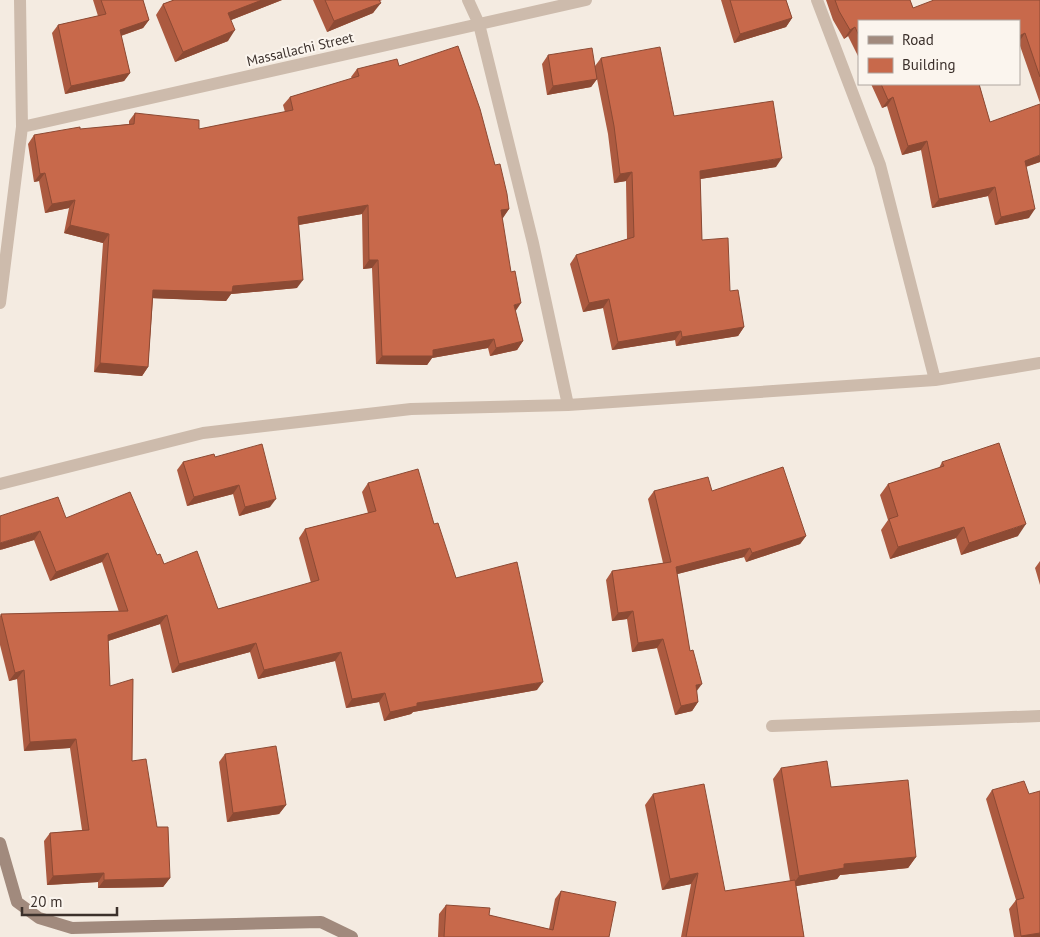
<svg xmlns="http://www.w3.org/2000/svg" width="1040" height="937" font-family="'PT Sans',sans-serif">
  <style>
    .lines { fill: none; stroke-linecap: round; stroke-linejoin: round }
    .street { stroke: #cdbbac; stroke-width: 12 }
    .secondary { stroke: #a18a7d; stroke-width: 12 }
    .wall { fill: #ac5a40 }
    .shaded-wall { fill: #8c4a34 }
    .building { fill: #c8694b; stroke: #8c4a34 }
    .labels { text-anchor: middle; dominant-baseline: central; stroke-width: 4; stroke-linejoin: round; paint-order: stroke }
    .street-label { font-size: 14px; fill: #3b302b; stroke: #fbf5ee }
  </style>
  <rect width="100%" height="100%" fill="#f4ebe1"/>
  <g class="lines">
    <path class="street" d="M 468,0 L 479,24 L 533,243 L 568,405
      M 817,0 L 880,165 L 935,380
      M 22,127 L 586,0
      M 0,303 L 22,127 L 20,0
      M 0,484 L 203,433 L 411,409 L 568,405 L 935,380 L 1040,363
      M 772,726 L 1040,716"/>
    <path class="secondary" d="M 0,843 L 17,902 L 39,918 L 72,928 L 321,922 L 352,937"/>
  </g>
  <path class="wall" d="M 93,0 L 143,0 L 149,20 L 143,28 L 121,36 L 130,73 L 124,81 L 65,94 L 52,33 L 58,25 L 98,16 Z
    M 174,0 L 282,0 L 231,20 L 228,41 L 175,62 L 156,15 L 163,4 Z
    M 313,0 L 382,0 L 380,1 L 373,13 L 327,32 Z
    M 721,0 L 786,0 L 792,18 L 786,27 L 734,43 Z
    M 826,0 L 910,0 L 913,8 L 1040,0 L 1040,103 L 1019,43 L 1019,21 L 859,21 L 859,58 L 848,36 L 844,39 L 833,20 Z
    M 548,55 L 595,66 L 601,58 L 674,116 L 776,167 L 700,179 L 702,240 L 730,291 L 744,327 L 738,336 L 676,346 L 675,340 L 612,350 L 603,308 L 583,312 L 570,264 L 576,255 L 627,239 L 626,181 L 614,183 L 608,134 L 597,79 L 591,87 L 547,95 L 542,64 Z
    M 399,66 L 495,165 L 509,209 L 502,218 L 515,312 L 523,341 L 517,350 L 490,356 L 488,348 L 432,358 L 427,365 L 376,364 L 372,268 L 363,269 L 362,214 L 299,225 L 297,288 L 231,294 L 226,301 L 153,298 L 148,367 L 142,376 L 94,372 L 103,243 L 64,233 L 69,208 L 45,213 L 39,181 L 34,182 L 28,144 L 34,135 L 129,124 L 129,121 L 135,113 L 199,129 L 285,112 L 283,105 L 290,97 L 352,79 L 351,77 L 357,69 Z
    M 871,84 L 979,84 L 990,122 L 1040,162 L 1026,167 L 1029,218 L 995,225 L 988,196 L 932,208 L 921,150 L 902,155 L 887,106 L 882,108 Z
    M 215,457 L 270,507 L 239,516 L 233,494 L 187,506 L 177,470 L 183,462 Z
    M 942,462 L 1018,536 L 961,555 L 956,538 L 890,559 L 881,530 L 888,520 L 880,495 L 888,484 L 939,468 Z
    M 368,483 L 434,524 L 456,578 L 537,690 L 413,712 L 411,714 L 384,721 L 379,702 L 346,708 L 335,661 L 258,679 L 250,652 L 172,673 L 160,624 L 108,641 L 110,686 L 132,761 L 157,827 L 170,878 L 163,887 L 98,888 L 98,882 L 47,885 L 44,841 L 50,833 L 82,830 L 70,748 L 24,751 L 17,679 L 9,681 L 0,645 L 0,616 L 1,614 L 119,612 L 102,562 L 50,581 L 34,540 L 0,550 L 66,518 L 157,555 L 164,564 L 218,609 L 311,583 L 299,538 L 305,529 L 368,513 L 362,492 Z
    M 654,491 L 712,491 L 806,536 L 800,544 L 746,562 L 744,557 L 677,574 L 698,702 L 692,711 L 675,715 L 657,648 L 632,652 L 627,619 L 612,621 L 606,580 L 612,571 L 663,563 L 648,499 Z
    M 1040,561 L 1040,585 L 1035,568 Z
    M 225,754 L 286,805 L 279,814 L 227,822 L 219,762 Z
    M 781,768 L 831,787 L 916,857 L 908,868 L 840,875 L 837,879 L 796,886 L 804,937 L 681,937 L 691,884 L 662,890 L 645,805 L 653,794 L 725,891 L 790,881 L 773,779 Z
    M 992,790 L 1029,794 L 1040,937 L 1014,937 L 1009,909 L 1016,900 L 986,799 Z
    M 561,891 L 609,937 L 438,937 L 439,914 L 446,905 L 549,929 L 555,899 Z"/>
  <path class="shaded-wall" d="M 262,0 L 282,0 L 221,24 L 228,13 Z
    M 381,3 L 373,13 L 327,32 L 334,21 Z
    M 792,18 L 786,27 L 734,43 L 740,34 Z
    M 149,20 L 143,28 L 114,38 L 120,30 Z
    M 855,27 L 848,36 L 844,39 L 850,30 Z
    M 235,30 L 228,41 L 175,62 L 183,52 Z
    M 1025,33 L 1019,42 L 1019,36 Z
    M 130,73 L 124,81 L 65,94 L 71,86 Z
    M 597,79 L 591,87 L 547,95 L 553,86 Z
    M 893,97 L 887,106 L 882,108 L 888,100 Z
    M 927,141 L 921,150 L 902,155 L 908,146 Z
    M 1040,155 L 1040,162 L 1018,169 L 1025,161 Z
    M 782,158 L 776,167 L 694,180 L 700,171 Z
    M 632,172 L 626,181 L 614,183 L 620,174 Z
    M 45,173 L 39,181 L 34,182 L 40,174 Z
    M 995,187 L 988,196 L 932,208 L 939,199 Z
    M 75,200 L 69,208 L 45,213 L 52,204 Z
    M 368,205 L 362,214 L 292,226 L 298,217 Z
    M 509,209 L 503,218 L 495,219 L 501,210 Z
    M 1035,209 L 1029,218 L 995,225 L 1001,217 Z
    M 70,225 L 109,234 L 103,243 L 64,233 Z
    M 369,260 L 378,260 L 372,268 L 363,269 Z
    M 303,280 L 297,288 L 231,294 L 226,301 L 147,298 L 153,290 L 233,286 Z
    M 609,299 L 603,308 L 583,312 L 589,303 Z
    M 521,303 L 515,312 L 514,305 Z
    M 744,327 L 738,336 L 676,346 L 682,337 Z
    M 681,331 L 675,340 L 612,350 L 618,342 Z
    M 494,339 L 488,348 L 432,358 L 427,365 L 376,364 L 382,356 L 433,350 Z
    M 523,341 L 517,350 L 490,356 L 496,348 Z
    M 100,363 L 148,367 L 142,376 L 94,372 Z
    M 239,485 L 233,494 L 187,506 L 194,497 Z
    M 276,499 L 270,507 L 239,516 L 245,507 Z
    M 1026,524 L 1018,536 L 961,555 L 969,543 Z
    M 964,527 L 956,538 L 890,559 L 898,547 Z
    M 40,531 L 34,540 L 0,550 L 0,543 Z
    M 806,536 L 800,544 L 746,562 L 752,553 Z
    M 750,548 L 744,557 L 670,576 L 676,567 Z
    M 108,553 L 102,562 L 50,581 L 56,572 Z
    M 633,611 L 627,619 L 612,621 L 618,613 Z
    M 167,615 L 160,624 L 102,643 L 108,635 Z
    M 663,639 L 657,648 L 632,652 L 638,643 Z
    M 256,643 L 250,652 L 172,673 L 179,664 Z
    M 341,652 L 335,661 L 258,679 L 264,670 Z
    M 24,670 L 17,679 L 9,681 L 15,673 Z
    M 543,682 L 537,690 L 413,712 L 411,714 L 384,721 L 390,712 L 417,703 Z
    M 702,684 L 696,692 L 696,685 Z
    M 385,693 L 379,702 L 346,708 L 352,699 Z
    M 698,702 L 692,711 L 675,715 L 681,706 Z
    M 76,739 L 70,748 L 24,751 L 30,742 Z
    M 286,805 L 279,814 L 227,822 L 233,813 Z
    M 916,857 L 908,868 L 840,875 L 837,879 L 791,887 L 799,876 L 844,864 Z
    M 104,873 L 98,882 L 47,885 L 53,876 Z
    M 698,873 L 691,884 L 662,890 L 670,879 Z
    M 170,878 L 163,887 L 98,888 L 104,880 Z
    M 1040,933 L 1040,937 L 1021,937 L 1021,936 Z"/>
  <path class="building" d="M 101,0 L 143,0 L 149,20 L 120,30 L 130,73 L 71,86 L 58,25 L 106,14 Z
    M 174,0 L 262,0 L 228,13 L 235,30 L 183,52 L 163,4 Z
    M 325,0 L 379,0 L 381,3 L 334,21 Z
    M 730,0 L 786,0 L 792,18 L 740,34 Z
    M 835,0 L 910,0 L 913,8 L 934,0 L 1040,0 L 1040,77 L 1025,33 L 1019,36 L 1019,21 L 859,21 L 859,36 L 855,27 L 850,30 L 839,11 Z
    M 458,46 L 480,109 L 495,165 L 500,164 L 507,194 L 509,209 L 501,210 L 511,272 L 515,271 L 521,303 L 514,305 L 523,341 L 496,348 L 494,339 L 433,350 L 433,356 L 382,356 L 378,260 L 369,260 L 368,205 L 298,217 L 303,280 L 233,286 L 232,292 L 153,290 L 148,367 L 100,363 L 109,234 L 70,225 L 75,200 L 52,204 L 45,173 L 40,174 L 34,135 L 80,127 L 80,129 L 134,124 L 135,113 L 199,120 L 199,129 L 293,110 L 290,97 L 359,76 L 357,69 L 397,59 L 399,66 Z
    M 660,47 L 674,116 L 773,101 L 782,158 L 700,171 L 702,240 L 728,238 L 730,291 L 738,290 L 744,327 L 682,337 L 681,331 L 618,342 L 609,299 L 589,303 L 576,255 L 634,237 L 632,172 L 620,174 L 614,126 L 601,58 Z
    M 592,48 L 597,79 L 553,86 L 548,55 Z
    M 881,84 L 979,84 L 990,122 L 1040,104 L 1040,155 L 1025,161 L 1035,209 L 1001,217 L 995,187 L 939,199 L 927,141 L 908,146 L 893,97 L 888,100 Z
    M 999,443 L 1026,524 L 969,543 L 964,527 L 898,547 L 889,519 L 898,516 L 888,484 L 944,466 L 942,462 Z
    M 262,444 L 276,499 L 245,507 L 239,485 L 194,497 L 183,462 L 214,454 L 215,457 Z
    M 783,467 L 806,536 L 752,553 L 750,548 L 676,567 L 690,651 L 693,650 L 702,684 L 696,685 L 698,702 L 681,706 L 663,639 L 638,643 L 633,611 L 618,613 L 612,571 L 671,562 L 654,491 L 708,477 L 712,491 Z
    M 418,469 L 434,524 L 438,523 L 456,578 L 517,562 L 543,682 L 417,703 L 417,706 L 390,712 L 385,693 L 352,699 L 341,652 L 264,670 L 256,643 L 179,664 L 167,615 L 108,635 L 110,686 L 133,679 L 132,761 L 146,759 L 157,827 L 168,827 L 170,878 L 104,880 L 104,873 L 53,876 L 50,833 L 89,830 L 76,739 L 30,742 L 24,670 L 15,673 L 1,614 L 128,611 L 108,553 L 56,572 L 40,531 L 0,543 L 0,516 L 58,497 L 66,518 L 130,492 L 157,555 L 160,554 L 164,564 L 197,551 L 218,609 L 319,580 L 305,529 L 376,511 L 368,483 Z
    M 276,746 L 286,805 L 233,813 L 225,754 Z
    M 827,761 L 831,787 L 908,780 L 916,857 L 844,864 L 844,868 L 799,876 L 781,768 Z
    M 1024,781 L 1029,794 L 1040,791 L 1040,933 L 1021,936 L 1016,900 L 1024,898 L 992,790 Z
    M 704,784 L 725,891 L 795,880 L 804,937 L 686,937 L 698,873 L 670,879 L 653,794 Z
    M 561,891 L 616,902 L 609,937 L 444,937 L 446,905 L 490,908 L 489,915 L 553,930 Z"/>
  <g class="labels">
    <g class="street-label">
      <text transform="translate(300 49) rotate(-13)">Massallachi Street</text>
    </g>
  </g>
  <rect x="858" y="20" width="162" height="65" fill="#fbf5ee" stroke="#aea6a0"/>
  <rect x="868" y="36" width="25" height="8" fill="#a18a7d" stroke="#aea6a0"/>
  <text x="902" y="45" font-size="15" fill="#3b302b">Road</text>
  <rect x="868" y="58" width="25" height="15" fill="#c8694b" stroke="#aea6a0"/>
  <text x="902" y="70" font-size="15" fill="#3b302b">Building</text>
  <path d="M22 907v8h95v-8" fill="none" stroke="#3b302b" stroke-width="2.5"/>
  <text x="30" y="907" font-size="15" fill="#3b302b" stroke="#fbf5ee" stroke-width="4" paint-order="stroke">20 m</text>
</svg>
